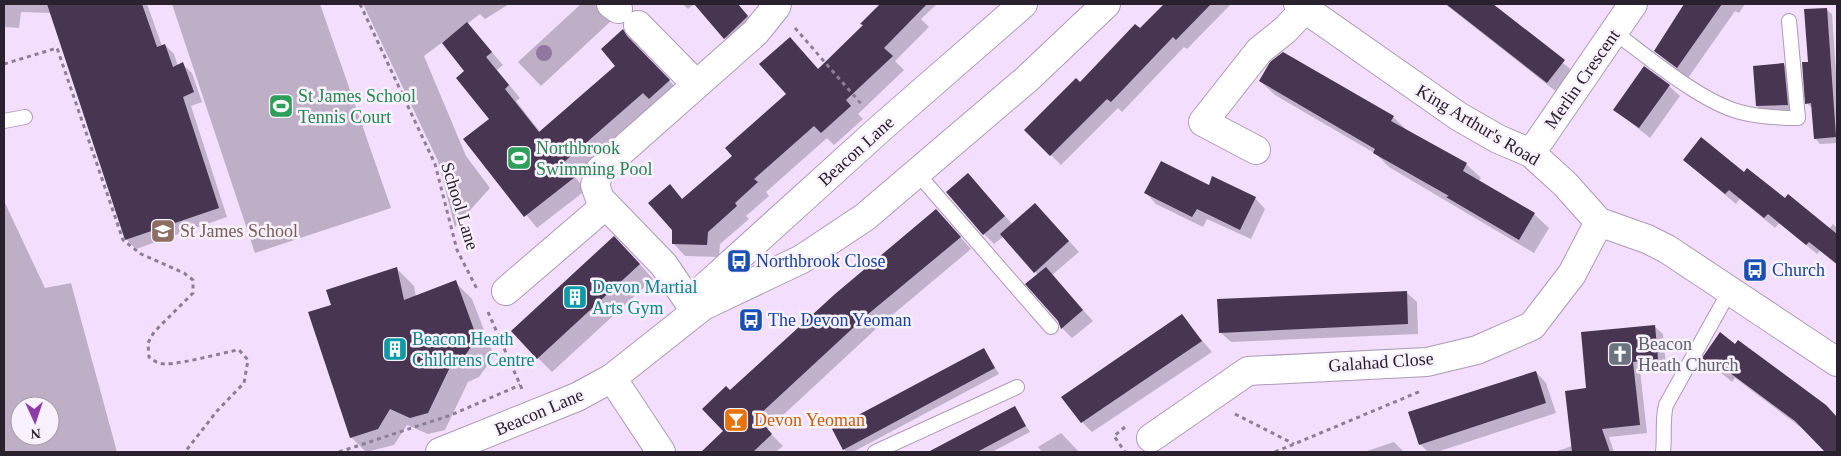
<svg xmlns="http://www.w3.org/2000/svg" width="1841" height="456" font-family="Georgia,serif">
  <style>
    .green { fill: #beafc6; fill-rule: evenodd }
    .shadow { fill: #0003 }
    .building { fill: #483552 }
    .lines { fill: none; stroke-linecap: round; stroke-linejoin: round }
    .lane-casing { stroke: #ad9ab7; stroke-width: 16 }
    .street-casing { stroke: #ad9ab7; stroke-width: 30 }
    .secondary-casing { stroke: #ad9ab7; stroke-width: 30 }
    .path { stroke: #8d7e94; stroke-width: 3; stroke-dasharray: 4 4; stroke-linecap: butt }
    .lane { stroke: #fff; stroke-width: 14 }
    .street { stroke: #fff; stroke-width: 28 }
    .secondary { stroke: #fff; stroke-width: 28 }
    .tree { fill: #91779d }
    .labels { text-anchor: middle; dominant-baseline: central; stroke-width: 5; stroke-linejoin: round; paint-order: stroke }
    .street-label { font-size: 18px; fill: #29212d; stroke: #f9f1fd }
    .leisure-label { font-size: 18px; fill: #27864d; stroke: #f9f1fd; text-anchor: start }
    .education-label { font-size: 18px; fill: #785e54; stroke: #f9f1fd; text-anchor: start }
    .transit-label { font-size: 18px; fill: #164399; stroke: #f9f1fd; text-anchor: start }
    .culture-label { font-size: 18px; fill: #0d838f; stroke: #f9f1fd; text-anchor: start }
    .worship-label { font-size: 18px; fill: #5b616d; stroke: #f9f1fd; text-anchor: start }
    .food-label { font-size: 18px; fill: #c56008; stroke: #f9f1fd; text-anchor: start }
  </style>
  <rect width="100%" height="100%" fill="#f3defd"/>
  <path class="green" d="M 172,4 L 320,4 L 391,208 L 255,253 Z
    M 363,4 L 509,4 L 485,19 L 480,14 L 424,56 L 466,156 L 490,188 L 455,227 L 438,161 Z
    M 581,4 L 594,4 L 611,21 L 541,86 L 518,62 Z
    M 4,201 L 45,288 L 71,283 L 117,452 L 4,452 ZM 20,406 L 50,406 L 50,436 L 20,436 Z"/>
  <path class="shadow" d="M 4,4 L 147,4 L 162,46 L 165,45 L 174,54 L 178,66 L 182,64 L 192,73 L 202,102 L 191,106 L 227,217 L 136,249 L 127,240 L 51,13 L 21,12 L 19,28 L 4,27 Z
    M 683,4 L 694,4 L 688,9 Z
    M 695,4 L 737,4 L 758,28 L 735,49 Z
    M 882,4 L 937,4 L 921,19 L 929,27 L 895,61 L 904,70 L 858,114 L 863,119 L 834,145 L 827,138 L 766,192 L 769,196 L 746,216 L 749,219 L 720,244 L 719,257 L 685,256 L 673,243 L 669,186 L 683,200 L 734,156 L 787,94 L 802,51 L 819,70 L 864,26 L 862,24 Z
    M 1165,4 L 1231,4 L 1187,49 L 1184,47 L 1122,112 L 1118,108 L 1061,165 L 1026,130 L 1140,30 Z
    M 1445,4 L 1491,4 L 1574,72 L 1558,93 Z
    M 1686,4 L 1745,4 L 1739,13 L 1735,11 L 1688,78 L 1655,51 Z
    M 1826,9 L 1832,14 L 1837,89 L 1837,143 L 1820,144 L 1815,138 L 1812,108 L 1807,103 L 1809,63 Z
    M 467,24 L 503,65 L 497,70 L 520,98 L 516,101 L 541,133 L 617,66 L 623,31 L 681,93 L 656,105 L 574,176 L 586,190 L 537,228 L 465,139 L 491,119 L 466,71 Z
    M 1784,65 L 1789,70 L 1793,110 L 1762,111 L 1757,106 Z
    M 1260,81 L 1393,117 L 1408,131 L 1466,164 L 1481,178 L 1479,181 L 1534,214 L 1549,228 L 1534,253 L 1389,167 L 1376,154 L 1275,95 Z
    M 1669,86 L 1680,96 L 1650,138 L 1615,110 Z
    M 1684,160 L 1744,173 L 1829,229 L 1833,224 L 1837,228 L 1837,265 L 1820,251 L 1817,254 L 1779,223 L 1775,228 L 1740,199 L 1736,204 Z
    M 968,174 L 1013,225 L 1046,215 L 1079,252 L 1052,275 L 1093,321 L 1072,338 L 1062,328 L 1038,275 L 1003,237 L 994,244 L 984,234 Z
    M 1209,187 L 1255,198 L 1265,209 L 1251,239 L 1207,219 L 1203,227 L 1156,204 L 1146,193 Z
    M 936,210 L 971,249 L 878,327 L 767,430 L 783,446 L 776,452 L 703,452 L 725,431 L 730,392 Z
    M 629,252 L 653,279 L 552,372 L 538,358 Z
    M 397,269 L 414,286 L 416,297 L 455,282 L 472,299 L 494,356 L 479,377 L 468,382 L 445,430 L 428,434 L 407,425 L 394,445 L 366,452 L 351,437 L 333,306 Z
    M 1406,292 L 1417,302 L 1418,334 L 1231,342 L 1220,332 Z
    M 1181,316 L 1212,352 L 1092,432 L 1082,422 Z
    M 1654,326 L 1663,334 L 1666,367 L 1640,370 L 1647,433 L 1609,437 L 1614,452 L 1554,452 L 1572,446 L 1587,389 Z
    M 984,350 L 999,374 L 853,452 L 847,452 L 844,449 Z
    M 1704,358 L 1825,406 L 1837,418 L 1837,452 L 1827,452 L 1807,432 L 1735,378 L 1732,382 Z
    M 1536,372 L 1546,383 L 1556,413 L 1437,452 L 1428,452 L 1420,444 Z
    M 1014,408 L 1030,432 L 992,452 L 931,452 Z
    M 1061,433 L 1079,452 L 1042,452 L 1038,447 Z
    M 1394,442 L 1404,452 L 1364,452 Z"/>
  <path class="building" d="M 47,4 L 142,4 L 157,47 L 165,44 L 173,67 L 183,62 L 194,92 L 183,97 L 219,208 L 125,240 Z
    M 694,4 L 738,4 L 748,16 L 724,39 Z
    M 880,4 L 927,4 L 884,48 L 893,56 L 846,100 L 851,106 L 821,133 L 814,126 L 754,179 L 758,182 L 735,203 L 737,206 L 708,232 L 707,245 L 672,244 L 672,230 L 648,203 L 670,184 L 682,199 L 732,156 L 725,148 L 786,94 L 759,64 L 790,37 L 818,69 L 863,25 L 860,24 Z
    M 1164,4 L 1211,4 L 1176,40 L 1173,37 L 1111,102 L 1107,99 L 1050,156 L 1024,130 L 1076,78 L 1080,82 L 1135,24 L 1140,28 Z
    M 1446,4 L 1493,4 L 1565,60 L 1547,83 Z
    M 1684,4 L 1722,4 L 1677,68 L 1654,51 Z
    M 1827,8 L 1836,137 L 1814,139 L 1811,103 L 1805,104 L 1802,62 L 1808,62 L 1804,9 Z
    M 467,22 L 492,52 L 486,57 L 509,85 L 505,89 L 539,132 L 615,66 L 601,49 L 623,29 L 627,36 L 670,80 L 649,99 L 643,93 L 563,163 L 575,177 L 524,217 L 463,139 L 489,119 L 456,78 L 464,71 L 442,43 Z
    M 1283,52 L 1394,116 L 1391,121 L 1467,163 L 1463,171 L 1535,213 L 1519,240 L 1446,197 L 1449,196 L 1373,153 L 1375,149 L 1259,81 L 1270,62 Z
    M 1784,63 L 1788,105 L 1756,106 L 1753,66 Z
    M 1644,66 L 1670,85 L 1639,128 L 1613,110 Z
    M 1701,137 L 1744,172 L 1747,168 L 1785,198 L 1788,194 L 1837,234 L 1837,264 L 1809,242 L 1806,245 L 1768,214 L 1764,218 L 1729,190 L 1725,194 L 1683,160 Z
    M 1161,161 L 1209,185 L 1212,176 L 1256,197 L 1240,230 L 1197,209 L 1192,217 L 1144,193 Z
    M 968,173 L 1005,216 L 983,235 L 946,192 Z
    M 1035,203 L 1069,241 L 1034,273 L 1000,234 Z
    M 936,209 L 961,237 L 867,315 L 757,417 L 772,434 L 753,452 L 701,452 L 723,431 L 702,409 L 726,386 L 730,390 L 835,294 Z
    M 614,236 L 640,264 L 537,359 L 511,331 Z
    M 397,267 L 404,300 L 456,280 L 477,338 L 462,360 L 451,365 L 428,413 L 410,418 L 390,409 L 378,429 L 350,438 L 308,312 L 331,305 L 326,290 Z
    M 1046,267 L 1083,310 L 1061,329 L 1058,321 L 1025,284 Z
    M 1407,291 L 1408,324 L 1219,333 L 1217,299 Z
    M 1182,314 L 1202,341 L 1081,423 L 1061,397 Z
    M 1655,325 L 1658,359 L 1633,362 L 1640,425 L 1602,429 L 1610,452 L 1572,452 L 1565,391 L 1586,388 L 1581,332 Z
    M 1720,332 L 1735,344 L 1738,340 L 1826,405 L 1837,417 L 1837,452 L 1825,452 L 1795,421 L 1722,367 L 1720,371 L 1702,358 Z
    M 984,348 L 995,368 L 843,450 L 832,429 Z
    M 1536,371 L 1546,403 L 1419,445 L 1408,412 Z
    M 1015,406 L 1026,426 L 977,452 L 928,452 Z"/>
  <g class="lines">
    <defs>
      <path id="lane" d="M 1614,32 C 1648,57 1701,102 1740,112 C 1759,117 1778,118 1798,118 L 1789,21
        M 4,121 L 25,117
        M 917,173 L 1051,327
        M 875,452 L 1017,387
        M 1663,452 C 1665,436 1662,420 1666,405 L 1729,292"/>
      <path id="street" d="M 611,4 L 618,9
        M 1298,4 L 1458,116 L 1498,139 L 1531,153 L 1565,184 L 1599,222 L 1647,239 L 1667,249 L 1837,362
        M 638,25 L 696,84
        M 1256,150 L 1203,122 L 1259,51 L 1285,30 L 1304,10
        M 1531,153 L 1633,4
        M 506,291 L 606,205
        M 695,311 L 664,265 L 600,199 L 595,185 L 600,170 L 755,33 L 776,7 L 777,4
        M 612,378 L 661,452
        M 1151,438 L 1248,371 L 1427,362 L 1477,350 L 1532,326 L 1572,274 L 1599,222"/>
      <path id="secondary" d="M 703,306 L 703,289 L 882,127 L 1023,4
        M 440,452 L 577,397 L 612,378 L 703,306 L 802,259 L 865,217 L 1027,79 L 1106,4"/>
    </defs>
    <use href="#lane" class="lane-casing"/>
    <use href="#street" class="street-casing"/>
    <use href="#secondary" class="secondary-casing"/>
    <path class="path" d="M 360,4 L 435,164 L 457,250 L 478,291
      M 795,28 L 863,106
      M 4,64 L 57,48 L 123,240 L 141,254 L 184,273 L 193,280 L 193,293 L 154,332 L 148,343 L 149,357 C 152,359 155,362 159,363 C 169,368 224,352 239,350 L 248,360 L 244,383 L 217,411 L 185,452
      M 488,312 L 522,389
      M 1235,414 L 1294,444
      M 1125,427 L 1114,436 L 1125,452
      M 339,452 L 451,415 L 520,385
      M 1275,452 L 1421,391"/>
    <use href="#lane" class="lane"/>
    <use href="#street" class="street"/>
    <use href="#secondary" class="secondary"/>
  </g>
  <circle class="tree" cx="544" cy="53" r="8"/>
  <defs>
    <symbol id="stadium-square" viewBox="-11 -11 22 22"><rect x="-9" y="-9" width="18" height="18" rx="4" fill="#2e9e5b" stroke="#f9f1fd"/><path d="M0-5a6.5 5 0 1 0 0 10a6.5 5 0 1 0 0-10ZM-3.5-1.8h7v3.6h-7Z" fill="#fff"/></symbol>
    <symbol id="school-square" viewBox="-11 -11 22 22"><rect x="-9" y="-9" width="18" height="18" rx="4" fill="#8d6e63" stroke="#f9f1fd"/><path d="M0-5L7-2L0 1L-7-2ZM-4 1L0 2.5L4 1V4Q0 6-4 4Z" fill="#fff"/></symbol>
    <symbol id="bus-square" viewBox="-11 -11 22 22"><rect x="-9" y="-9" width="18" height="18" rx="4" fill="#1a4fb4" stroke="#f9f1fd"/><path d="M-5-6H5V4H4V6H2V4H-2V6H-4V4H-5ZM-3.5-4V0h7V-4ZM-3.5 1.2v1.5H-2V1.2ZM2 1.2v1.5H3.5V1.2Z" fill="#fff"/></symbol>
    <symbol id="building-square" viewBox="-11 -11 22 22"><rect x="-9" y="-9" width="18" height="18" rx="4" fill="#0f9aa8" stroke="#f9f1fd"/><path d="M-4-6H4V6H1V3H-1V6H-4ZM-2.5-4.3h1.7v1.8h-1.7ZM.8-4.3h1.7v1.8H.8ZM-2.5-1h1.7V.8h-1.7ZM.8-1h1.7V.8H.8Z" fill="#fff"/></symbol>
    <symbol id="church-square" viewBox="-11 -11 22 22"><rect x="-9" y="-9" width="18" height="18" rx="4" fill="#6b7280" stroke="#f9f1fd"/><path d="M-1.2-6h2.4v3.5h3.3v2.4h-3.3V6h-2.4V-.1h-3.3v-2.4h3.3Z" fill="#fff"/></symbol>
    <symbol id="bar-square" viewBox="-11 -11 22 22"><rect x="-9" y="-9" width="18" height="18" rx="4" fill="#e8710a" stroke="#f9f1fd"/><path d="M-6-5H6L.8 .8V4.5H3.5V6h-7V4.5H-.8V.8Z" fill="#fff"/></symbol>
  </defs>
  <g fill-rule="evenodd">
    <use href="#stadium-square" x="267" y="92" width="28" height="28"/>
    <use href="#stadium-square" x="505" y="144" width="28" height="28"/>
    <use href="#school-square" x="149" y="217" width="28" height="28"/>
    <use href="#bus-square" x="725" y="247" width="28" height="28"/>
    <use href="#bus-square" x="1741" y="256" width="28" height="28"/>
    <use href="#building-square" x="561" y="283" width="28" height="28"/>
    <use href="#bus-square" x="737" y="306" width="28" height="28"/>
    <use href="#building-square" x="381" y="335" width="28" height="28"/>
    <use href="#church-square" x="1606" y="340" width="28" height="28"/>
    <use href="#bar-square" x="722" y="406" width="28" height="28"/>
  </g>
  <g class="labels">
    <g class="street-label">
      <text transform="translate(1582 79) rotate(-55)">Merlin Crescent</text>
      <text transform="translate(1478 125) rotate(31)">King Arthur's Road</text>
      <text transform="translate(856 151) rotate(-42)">Beacon Lane</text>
      <text transform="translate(460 206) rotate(73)">School Lane</text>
      <text transform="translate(1381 362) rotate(-4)">Galahad Close</text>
      <text transform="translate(539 412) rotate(-23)">Beacon Lane</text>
    </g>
    <g class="leisure-label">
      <text x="298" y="96">St James School<tspan x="298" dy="21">Tennis Court</tspan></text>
      <text x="536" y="148">Northbrook<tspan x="536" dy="21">Swimming Pool</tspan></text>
    </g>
    <g class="education-label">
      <text x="180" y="231">St James School</text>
    </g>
    <g class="transit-label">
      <text x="756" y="261">Northbrook Close</text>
      <text x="1772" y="270">Church</text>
      <text x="768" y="320">The Devon Yeoman</text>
    </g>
    <g class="culture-label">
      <text x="592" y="287">Devon Martial<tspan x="592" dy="21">Arts Gym</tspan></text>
      <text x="412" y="339">Beacon Heath<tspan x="412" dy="21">Childrens Centre</tspan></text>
    </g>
    <g class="worship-label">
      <text x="1638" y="344">Beacon<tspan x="1638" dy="21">Heath Church</tspan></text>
    </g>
    <g class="food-label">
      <text x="754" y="420">Devon Yeoman</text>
    </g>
  </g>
  <rect width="1841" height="456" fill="none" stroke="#29212d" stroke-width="10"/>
  <g transform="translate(35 421) rotate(177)"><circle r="24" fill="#f9f1fd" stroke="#a69eaa"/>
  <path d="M0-4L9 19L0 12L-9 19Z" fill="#8f3ba9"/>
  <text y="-8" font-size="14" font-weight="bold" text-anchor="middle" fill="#29212d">N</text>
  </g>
</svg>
